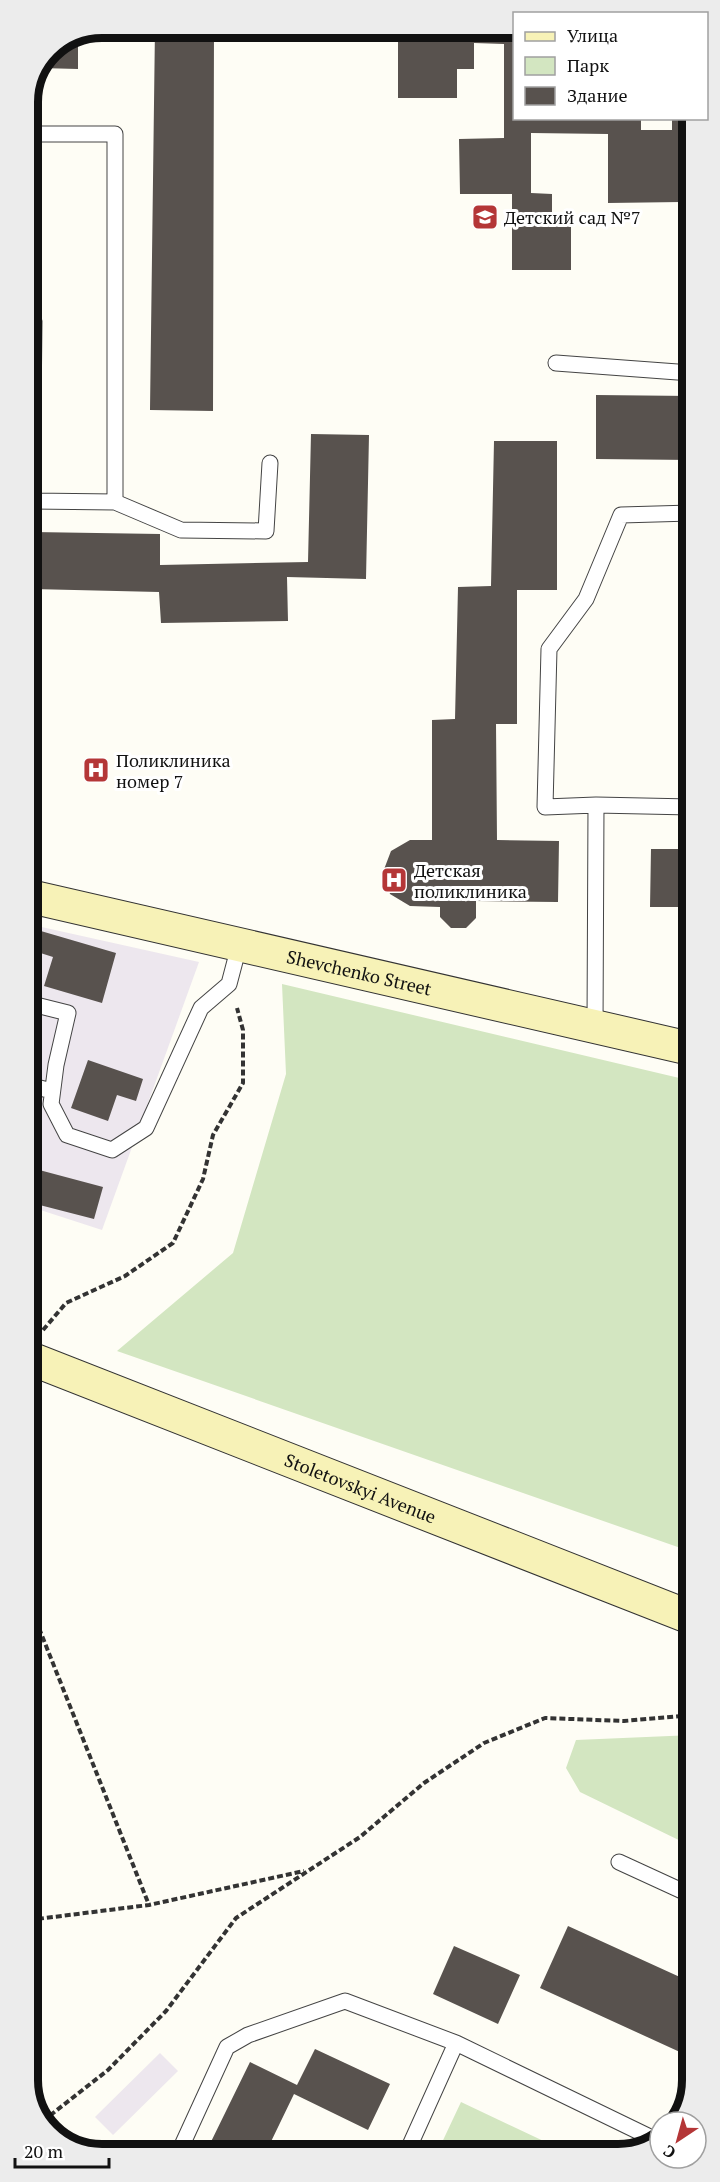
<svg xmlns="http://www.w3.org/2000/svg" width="720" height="2182" font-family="'PT Serif',serif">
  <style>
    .industrial { fill: #ede7ee }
    .green { fill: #d3e6c1 }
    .building { fill: #58524e }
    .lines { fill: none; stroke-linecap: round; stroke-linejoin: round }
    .lane-casing { stroke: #444; stroke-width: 17 }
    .secondary-casing { stroke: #333; stroke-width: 35 }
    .path { stroke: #333; stroke-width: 4; stroke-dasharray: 6 3; stroke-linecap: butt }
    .lane { stroke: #fff; stroke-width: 15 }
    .secondary { stroke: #f7f2b7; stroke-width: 33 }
    .labels { text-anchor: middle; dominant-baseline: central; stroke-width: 6; stroke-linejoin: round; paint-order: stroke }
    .poi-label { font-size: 18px; fill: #111; stroke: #fff; text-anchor: start }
    .street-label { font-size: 18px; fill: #111; stroke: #fff }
    .rim { fill: none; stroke: #111; stroke-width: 8 }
  </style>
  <rect width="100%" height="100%" fill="#fefdf5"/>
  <path class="industrial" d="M 28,924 L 199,962 L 102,1230 L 28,1206 Z
    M 160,2053 L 178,2071 L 113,2135 L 95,2117 Z"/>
  <path class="green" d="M 282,984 L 692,1081 L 692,1552 L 117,1351 L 233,1253 L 286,1074 Z
    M 693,1735 L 691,1846 L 580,1792 L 566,1768 L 576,1740 Z
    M 461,2102 L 569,2153 L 437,2153 Z"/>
  <path class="building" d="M 155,27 L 214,27 L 213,411 L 150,410 Z
    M 467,27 L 514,27 L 514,118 L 641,118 L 641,130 L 672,130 L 672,118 L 691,118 L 691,148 L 681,148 L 681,202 L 608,203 L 608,134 L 531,133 L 531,193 L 552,194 L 552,215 L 571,215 L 571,270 L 512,270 L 512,194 L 460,194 L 459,139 L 504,138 L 504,44 L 474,43 L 474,69 L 457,69 L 457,98 L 398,98 L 398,30 L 467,30 Z
    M 78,37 L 78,69 L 40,68 L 49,49 Z
    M 596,395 L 691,396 L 691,460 L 596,459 Z
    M 311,434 L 369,435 L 366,579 L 287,577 L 288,621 L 161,623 L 159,592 L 32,589 L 32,580 L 28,580 L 28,528 L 33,532 L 160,534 L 160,565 L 308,562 Z
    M 494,441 L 557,441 L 557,590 L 517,590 L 517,724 L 496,724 L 497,840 L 559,841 L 558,902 L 476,901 L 476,918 L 466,928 L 451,928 L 440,917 L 440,907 L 410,906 L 390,894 L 383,872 L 391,851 L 410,840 L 432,840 L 432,720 L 455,719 L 458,587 L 491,586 Z
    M 651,849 L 691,849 L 692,907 L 650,907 Z
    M 34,929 L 116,953 L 102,1003 L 44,986 L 53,957 L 28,949 Z
    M 28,961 L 39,963 L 35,980 L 28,979 Z
    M 88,1060 L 143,1079 L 136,1101 L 117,1095 L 108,1121 L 71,1108 Z
    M 28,1167 L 103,1187 L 94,1219 L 28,1202 Z
    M 568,1926 L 693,1983 L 693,2058 L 540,1988 Z
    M 454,1946 L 520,1975 L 498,2024 L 433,1994 Z
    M 315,2049 L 390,2084 L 368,2130 L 294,2094 L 265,2154 L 205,2154 L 250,2062 L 297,2085 Z"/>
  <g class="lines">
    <defs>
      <path id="lane" d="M 27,134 L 115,134 L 115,502
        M 27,315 L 34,321 L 32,501 L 115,502 L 181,530 L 266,531 L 270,463
        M 556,363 L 691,373
        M 596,805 L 545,807 L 549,649 L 586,599 L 621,515 L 691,513
        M 28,1003 L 68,1013 L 56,1065 L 51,1104 L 67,1135 L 112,1150 L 146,1128 L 201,1008 L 229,984 L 239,946
        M 595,1028 L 596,805 L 691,807
        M 28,1085 L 52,1091
        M 619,1862 L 693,1896
        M 178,2154 L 227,2047 L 248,2035 L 345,2001 L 456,2043
        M 406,2154 L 456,2043 L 656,2140"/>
      <g id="secondary">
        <path id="s1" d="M 28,896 L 692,1049"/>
        <path id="s2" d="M 29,1358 L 692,1618"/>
      </g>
    </defs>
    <use href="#lane" class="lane-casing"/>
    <use href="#secondary" class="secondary-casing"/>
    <path class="path" d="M 43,1330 L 66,1303 L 125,1276 L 173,1243 L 203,1179 L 213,1135 L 243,1083 L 243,1030 L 237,1008
      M 29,1603 L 149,1905
      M 29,1920 L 149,1905 L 304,1871
      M 43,2121 L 108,2070 L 166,2011 L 236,1918 L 360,1837 L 424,1783 L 484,1743 L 545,1718 L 624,1721 L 693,1715"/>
    <use href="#lane" class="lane"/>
    <use href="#secondary" class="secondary"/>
  </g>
  <defs>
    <symbol id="school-square" viewBox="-11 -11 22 22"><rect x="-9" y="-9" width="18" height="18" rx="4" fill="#b43637" stroke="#fff"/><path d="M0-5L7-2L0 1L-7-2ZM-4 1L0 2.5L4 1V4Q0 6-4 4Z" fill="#fff"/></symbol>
    <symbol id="hospital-square" viewBox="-11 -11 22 22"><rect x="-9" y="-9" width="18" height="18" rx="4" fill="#b43637" stroke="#fff"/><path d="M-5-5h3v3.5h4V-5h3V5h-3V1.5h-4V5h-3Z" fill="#fff"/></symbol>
  </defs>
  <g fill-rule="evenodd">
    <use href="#school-square" x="470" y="202" width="30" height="30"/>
    <use href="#hospital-square" x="81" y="755" width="30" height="30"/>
    <use href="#hospital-square" x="379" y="865" width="30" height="30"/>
  </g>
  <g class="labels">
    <g class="poi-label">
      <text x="504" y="217">Детский сад №7</text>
      <text x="116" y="760">Поликлиника<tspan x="116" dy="21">номер 7</tspan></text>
      <text x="414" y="870">Детская<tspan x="414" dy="21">поликлиника</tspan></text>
    </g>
    <g class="street-label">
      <text stroke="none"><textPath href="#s1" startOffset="340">Shevchenko Street</textPath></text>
      <text stroke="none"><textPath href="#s2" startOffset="356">Stoletovskyi Avenue</textPath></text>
    </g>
  </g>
  <path d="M0 0H720V2182H0ZM102 38H618A64 64 0 0 1 682 102V2080A64 64 0 0 1 618 2144H102A64 64 0 0 1 38 2080V102A64 64 0 0 1 102 38Z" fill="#ececec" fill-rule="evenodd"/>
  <path class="rim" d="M102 38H618A64 64 0 0 1 682 102V2080A64 64 0 0 1 618 2144H102A64 64 0 0 1 38 2080V102A64 64 0 0 1 102 38Z"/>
  <rect x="513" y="12" width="195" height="108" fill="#ffffff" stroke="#a0a0a0" stroke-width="1.5"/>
  <rect x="525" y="32" width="30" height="9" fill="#f7f2b7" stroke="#a0a0a0" stroke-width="1.5"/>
  <text x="567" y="42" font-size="18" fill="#111111">Улица</text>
  <rect x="525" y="57" width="30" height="18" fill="#d3e6c1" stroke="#a0a0a0" stroke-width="1.5"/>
  <text x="567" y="72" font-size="18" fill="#111111">Парк</text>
  <rect x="525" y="87" width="30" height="18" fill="#58524e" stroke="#a0a0a0" stroke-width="1.5"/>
  <text x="567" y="102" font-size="18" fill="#111111">Здание</text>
  <g transform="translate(678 2140) rotate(216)"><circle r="28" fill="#ffffff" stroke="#a0a0a0" stroke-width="1.5"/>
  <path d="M0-4.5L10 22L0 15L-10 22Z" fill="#b43637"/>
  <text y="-9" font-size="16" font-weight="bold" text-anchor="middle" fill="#111111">С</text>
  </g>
  <path d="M15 2158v9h94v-9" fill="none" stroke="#111111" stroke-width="3"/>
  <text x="24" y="2158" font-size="18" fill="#111111" stroke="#ffffff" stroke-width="4.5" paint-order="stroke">20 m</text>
</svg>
